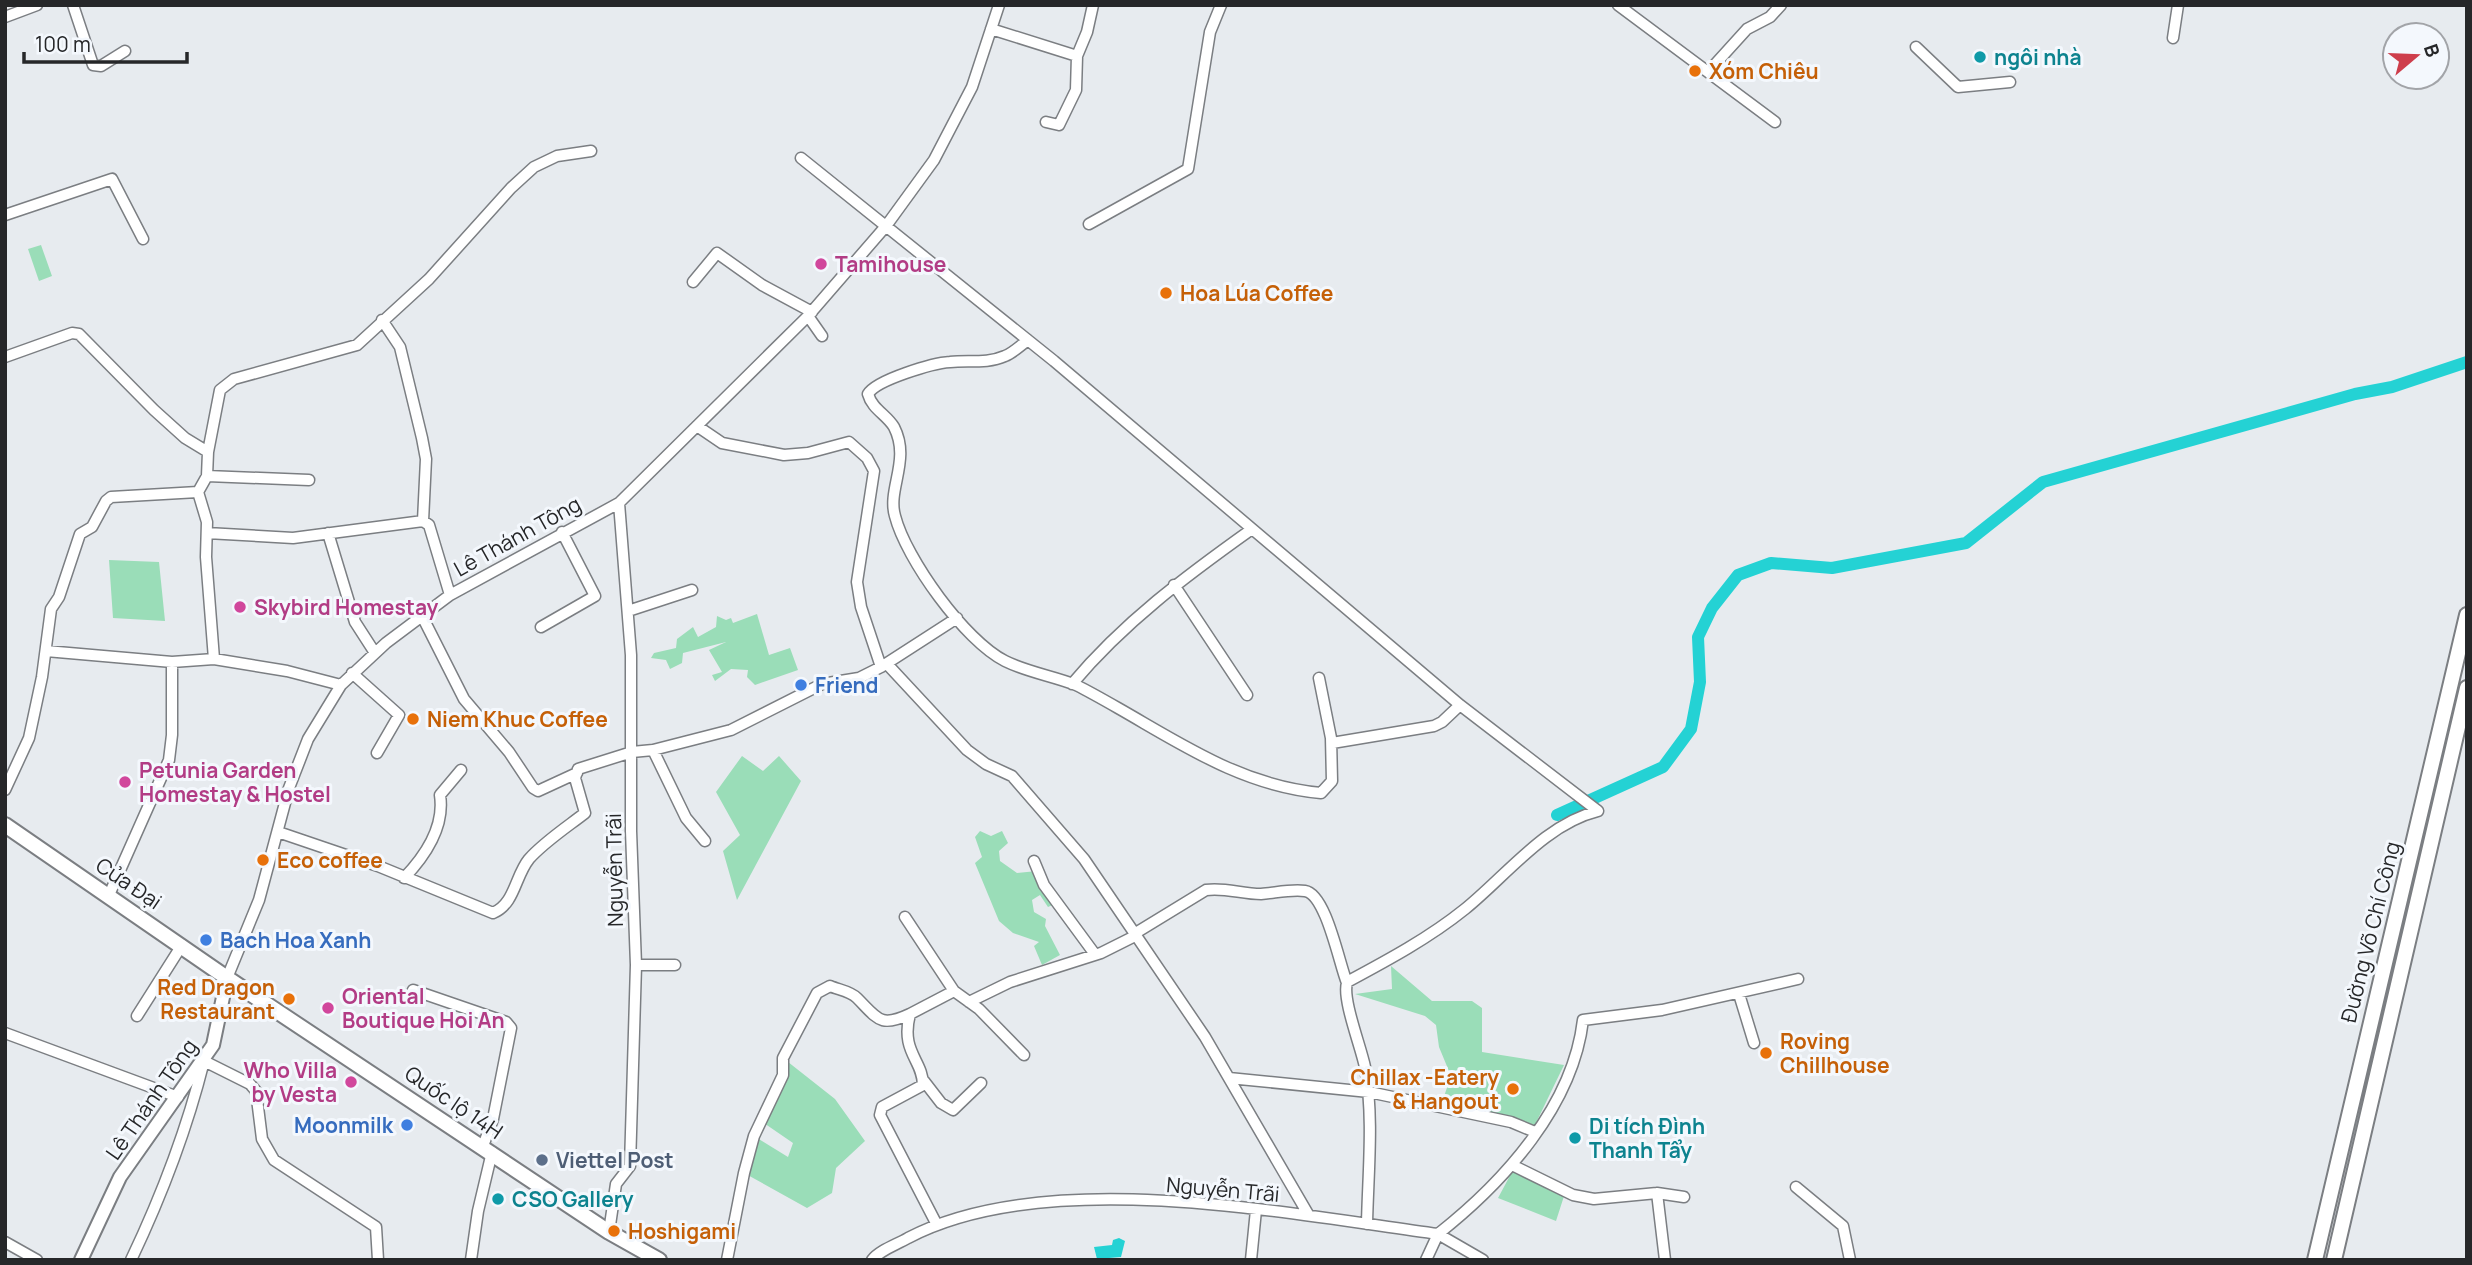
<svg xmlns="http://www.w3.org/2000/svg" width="2472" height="1265" font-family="Manrope,sans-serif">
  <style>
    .green { fill: #9addb8 }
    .water { fill: #24d2d4 }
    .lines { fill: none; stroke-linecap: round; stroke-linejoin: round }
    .canal { stroke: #24d2d4; stroke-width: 12 }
    .minor-casing { stroke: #7b7e82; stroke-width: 13 }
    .tertiary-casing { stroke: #7b7e82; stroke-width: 16 }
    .primary-casing { stroke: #7b7e82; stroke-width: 18 }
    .minor { stroke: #fff; stroke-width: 10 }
    .tertiary { stroke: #fff; stroke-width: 12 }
    .primary { stroke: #fff; stroke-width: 14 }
    .culture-dot { fill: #0f9aa8; stroke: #f4f8fd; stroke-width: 2.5 }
    .food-dot { fill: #e8710a; stroke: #f4f8fd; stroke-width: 2.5 }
    .hotel-dot { fill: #d1479c; stroke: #f4f8fd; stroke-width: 2.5 }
    .shop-dot { fill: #3f7fe0; stroke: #f4f8fd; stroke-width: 2.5 }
    .service-dot { fill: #5c6f8a; stroke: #f4f8fd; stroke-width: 2.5 }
    .labels { text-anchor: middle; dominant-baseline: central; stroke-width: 6; stroke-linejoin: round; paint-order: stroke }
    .culture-label { font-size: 21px; font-weight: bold; fill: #0d838f; stroke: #f4f8fd; text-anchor: start }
    .food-label { font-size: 21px; font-weight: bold; fill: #c56008; stroke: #f4f8fd; text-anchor: start }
    .hotel-label { font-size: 21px; font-weight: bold; fill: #b23c85; stroke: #f4f8fd; text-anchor: start }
    .street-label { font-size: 21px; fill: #262729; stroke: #f4f8fd }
    .shop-label { font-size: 21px; font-weight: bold; fill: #366cbe; stroke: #f4f8fd; text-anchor: start }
    .service-label { font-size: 21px; font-weight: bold; fill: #4e5e75; stroke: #f4f8fd; text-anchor: start }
  </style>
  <rect width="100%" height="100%" fill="#e7ebef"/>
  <path class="green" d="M 41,245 L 52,276 L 39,281 L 28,249 Z
    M 109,560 L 159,562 L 165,621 L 113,618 Z
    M 757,614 L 769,655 L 790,648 L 798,670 L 755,685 L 747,677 L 748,670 L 731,669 L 715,681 L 712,675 L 722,672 L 709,650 L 726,642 L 683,653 L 682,663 L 670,669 L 666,660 L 651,658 L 654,653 L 676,648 L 677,639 L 693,627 L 698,637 L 716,627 L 717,616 L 726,620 L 731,618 L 733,623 Z
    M 742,756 L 763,771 L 779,756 L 801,781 L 737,900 L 723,851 L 740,835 L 716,792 Z
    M 980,831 L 991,836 L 1002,831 L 1008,843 L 999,851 L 1000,861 L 1017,873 L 1037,871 L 1057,903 L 1048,907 L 1040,895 L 1032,900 L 1034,912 L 1046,919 L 1045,926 L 1060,955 L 1042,965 L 1034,946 L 1039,942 L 1013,933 L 999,921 L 975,863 L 982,857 L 975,837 Z
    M 1391,966 L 1432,1001 L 1472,1001 L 1482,1008 L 1482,1052 L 1564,1065 L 1533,1129 L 1440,1108 L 1451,1076 L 1439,1047 L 1436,1025 L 1425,1016 L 1355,994 L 1392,989 Z
    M 783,1058 L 835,1099 L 865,1141 L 836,1168 L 832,1193 L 807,1208 L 744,1173 L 754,1136 L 788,1157 L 793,1143 L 761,1121 Z
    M 1513,1170 L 1565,1193 L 1556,1221 L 1498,1198 Z"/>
  <path class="water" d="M 1119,1238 L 1125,1241 L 1121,1257 L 1097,1259 L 1094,1247 L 1112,1245 L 1113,1240 Z"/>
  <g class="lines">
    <path class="canal" d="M 1557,815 L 1663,767 L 1691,729 L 1700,682 L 1698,637 L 1712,608 L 1738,575 L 1771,563 L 1832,568 L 1966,543 L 2043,482 L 2355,394 L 2392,387 L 2467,362"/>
    <defs>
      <path id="minor" d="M 73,5 L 93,65 L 101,66 L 125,51
        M 1618,5 L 1775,122
        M 5,17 L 37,5
        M 991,29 L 1077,56
        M 2173,38 L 2178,5
        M 1916,47 L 1958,87 L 2010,82
        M 1708,72 L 1747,29 L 1770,17 L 1781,5
        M 1046,122 L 1059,125 L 1076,90 L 1077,56 L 1087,32 L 1093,5
        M 801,158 L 1054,361 L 1460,705 L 1598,811 C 1545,824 1506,876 1465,909 C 1429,938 1388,960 1347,982
        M 5,215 L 112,179 L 143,239
        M 1089,224 L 1188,169 L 1210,32 L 1221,5
        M 693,282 L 717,253 L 762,285 L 812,312
        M 808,316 L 822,336
        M 382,320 L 400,347 L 422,438 L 426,459 L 423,521
        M 1028,340 C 1021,345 1013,353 1005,356 C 987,364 968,360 950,362 C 933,363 876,380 868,394 C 872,409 887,415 894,427 C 911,460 887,489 895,516 C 906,559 965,641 1005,661 C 1027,672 1053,676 1076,685 C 1090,692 1104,700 1118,708 C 1183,745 1243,786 1321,793 L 1332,781 L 1331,738 L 1319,678
        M 5,357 L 72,333 L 79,334 L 154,410 L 185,438 L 208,452
        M 697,426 L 722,443 L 784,455 L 808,453 L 849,442 L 867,458 L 874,471 L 857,582 L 861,607 L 881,667
        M 207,476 L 309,480
        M 207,533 L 293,538 L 423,521 L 429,525 L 450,595
        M 328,533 L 355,622 L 375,653
        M 1174,585 L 1247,695
        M 628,611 L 692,590
        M 422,616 L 464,699 L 509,752 L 533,788 L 538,791 L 577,773
        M 541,627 L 595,596 L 562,532
        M 46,651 L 172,662 L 214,659 L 287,671 L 341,685
        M 214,659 L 206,557 L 207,522 L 198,492 L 207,476 L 208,452 L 220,390 L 234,379 L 357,345 L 429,279 L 511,188 L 534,167 L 557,156 L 591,151
        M 887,664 L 967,750 L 986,764 L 1012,776 L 1084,859 L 1205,1037 L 1308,1214
        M 352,673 L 399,715 L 377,753
        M 1072,684 C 1124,622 1186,576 1252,529
        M 1332,743 L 1434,726 L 1442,722 L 1460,705
        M 653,750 L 686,818 L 705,841
        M 5,790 L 29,738 L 42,677 L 51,609 L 59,597 L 80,534 L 92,527 L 106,501 L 111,497 L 198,492
        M 278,832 L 378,866 L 493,913 C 515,904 515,876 529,859 C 544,842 567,827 585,813 L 575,778 L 578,769 L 632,752 L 653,750 L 731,730 L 822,684 L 859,678 L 881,667 L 957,618
        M 1034,861 L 1044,885 L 1094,953
        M 404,878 C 426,855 445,827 440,795 L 461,770
        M 109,895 L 169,760 L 172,735 L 172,662
        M 905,917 L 954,991 L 979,1009 L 1024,1055
        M 1134,934 L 1206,890 C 1224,887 1242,894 1261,894 C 1275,893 1291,889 1305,891 C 1326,894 1339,963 1347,983 C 1342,999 1361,1047 1365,1067 C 1374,1118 1368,1173 1367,1224
        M 636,965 L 675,965
        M 227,978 L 259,900 L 289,788 L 308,739 L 341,685 L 386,643 L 450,595 L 619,503 L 808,316 L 886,226 L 934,160 L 972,87 L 999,5
        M 413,990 L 506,1022 L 511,1028 L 493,1119 L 483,1146
        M 1739,994 L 1754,1043
        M 969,1002 L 1010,982 L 1101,953 L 1135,936
        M 137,1016 L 182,945
        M 5,1033 L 178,1097
        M 1229,1078 L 1369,1092 L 1511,1122 L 1535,1132
        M 924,1081 L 941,1103 L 953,1110 L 981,1083
        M 1512,1165 L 1573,1195 L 1594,1199 L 1657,1193 L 1684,1197
        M 1796,1187 L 1843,1226 L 1850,1260
        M 1657,1193 L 1665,1260
        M 936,1223 L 880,1115 L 882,1107 L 923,1085 C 923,1060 900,1052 910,1014 L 954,991
        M 609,1232 L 616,1184 L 630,1166 L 636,965 L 631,831 L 631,655 L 619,503
        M 5,1242 L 37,1260
        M 131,1260 C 161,1197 187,1129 204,1061 L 250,1084 L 256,1091 L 262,1139 L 274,1160 L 376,1227 L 378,1260
        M 471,1260 L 478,1211 L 492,1152
        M 727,1260 L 744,1173 L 754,1136 L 783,1075 L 783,1058 L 817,993 L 830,986 C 839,990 850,991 857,998 C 878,1019 880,1028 910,1014
        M 872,1260 C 880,1250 896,1245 908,1238 C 1047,1165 1289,1214 1438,1234 C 1504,1182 1573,1106 1583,1020 L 1662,1010 L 1798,979
        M 1251,1260 L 1256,1210
        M 1426,1260 L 1438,1234 L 1483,1260"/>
      <path id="tertiary" d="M 81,1260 L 120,1177 L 213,1045 L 227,978"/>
      <path id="primary" d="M 5,825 L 227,978 L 609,1232 L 659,1260
        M 2315,1260 L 2467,615
        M 2334,1260 L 2467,688"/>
    </defs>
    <use href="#minor" class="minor-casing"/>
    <use href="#tertiary" class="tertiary-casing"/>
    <use href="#primary" class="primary-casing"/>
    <use href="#minor" class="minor"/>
    <use href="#tertiary" class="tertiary"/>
    <use href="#primary" class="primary"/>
  </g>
  <g class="culture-dot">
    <circle cx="1980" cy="57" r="7"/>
    <circle cx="1575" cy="1138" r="7"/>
    <circle cx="498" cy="1199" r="7"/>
  </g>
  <g class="food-dot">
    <circle cx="1695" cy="71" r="7"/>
    <circle cx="1166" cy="293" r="7"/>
    <circle cx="413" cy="719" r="7"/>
    <circle cx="263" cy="860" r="7"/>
    <circle cx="289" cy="999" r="7"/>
    <circle cx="1766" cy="1053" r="7"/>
    <circle cx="1513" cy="1089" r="7"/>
    <circle cx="614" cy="1231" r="7"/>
  </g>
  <g class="hotel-dot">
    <circle cx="821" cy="264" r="7"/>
    <circle cx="240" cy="607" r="7"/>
    <circle cx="125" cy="782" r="7"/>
    <circle cx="328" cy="1008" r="7"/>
    <circle cx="351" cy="1082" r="7"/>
  </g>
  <g class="shop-dot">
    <circle cx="801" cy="685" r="7"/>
    <circle cx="206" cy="940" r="7"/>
    <circle cx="407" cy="1125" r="7"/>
  </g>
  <circle class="service-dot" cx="542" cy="1160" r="7"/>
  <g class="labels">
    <g class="culture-label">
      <text x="1994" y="57">ngôi nhà</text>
      <text x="1589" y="1126">Di tích Đình<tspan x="1589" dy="24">Thanh Tẩy</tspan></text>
      <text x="512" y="1199">CSO Gallery</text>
    </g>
    <g class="food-label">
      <text x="1709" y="71">Xóm Chiêu</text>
      <text x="1180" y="293">Hoa Lúa Coffee</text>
      <text x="427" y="719">Niem Khuc Coffee</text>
      <text x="277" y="860">Eco coffee</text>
      <text x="275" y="987" text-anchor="end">Red Dragon<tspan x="275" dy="24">Restaurant</tspan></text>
      <text x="1780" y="1041">Roving<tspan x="1780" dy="24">Chillhouse</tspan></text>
      <text x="1499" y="1077" text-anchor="end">Chillax -Eatery<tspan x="1499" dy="24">&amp; Hangout</tspan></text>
      <text x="628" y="1231">Hoshigami</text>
    </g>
    <g class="hotel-label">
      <text x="835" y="264">Tamihouse</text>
      <text x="254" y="607">Skybird Homestay</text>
      <text x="139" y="770">Petunia Garden<tspan x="139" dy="24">Homestay &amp; Hostel</tspan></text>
      <text x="342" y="996">Oriental<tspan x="342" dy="24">Boutique Hoi An</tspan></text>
      <text x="337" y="1070" text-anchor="end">Who Villa<tspan x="337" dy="24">by Vesta</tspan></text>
    </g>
    <g class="street-label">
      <text transform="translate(517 536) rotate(-29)">Lê Thánh Tông</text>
      <text transform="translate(614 870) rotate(-91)">Nguyễn Trãi</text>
      <text transform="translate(129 883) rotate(34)">Cửa Đại</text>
      <text transform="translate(2370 932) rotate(-76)">Đường Võ Chí Công</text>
      <text transform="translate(151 1099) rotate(-55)">Lê Thánh Tông</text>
      <text transform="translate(454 1102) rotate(34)">Quốc lộ 14H</text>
      <text transform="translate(1223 1189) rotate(5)">Nguyễn Trãi</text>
    </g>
    <g class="shop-label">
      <text x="815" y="685">Friend</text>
      <text x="220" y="940">Bach Hoa Xanh</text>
      <text x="393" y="1125" text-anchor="end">Moonmilk</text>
    </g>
    <g class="service-label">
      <text x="556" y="1160">Viettel Post</text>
    </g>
  </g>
  <rect width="2472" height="1265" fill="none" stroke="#262729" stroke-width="14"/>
  <g transform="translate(2416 56) rotate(71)"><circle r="33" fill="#f4f8fd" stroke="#a2a4a8" stroke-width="2"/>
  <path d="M0-5L12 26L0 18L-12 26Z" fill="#ce3e4c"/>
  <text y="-10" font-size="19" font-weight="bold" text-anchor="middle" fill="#262729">B</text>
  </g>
  <path d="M24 52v10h163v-10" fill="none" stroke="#262729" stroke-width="3.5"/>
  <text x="35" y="52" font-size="21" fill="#262729" stroke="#f4f8fd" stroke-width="5" paint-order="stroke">100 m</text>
</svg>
